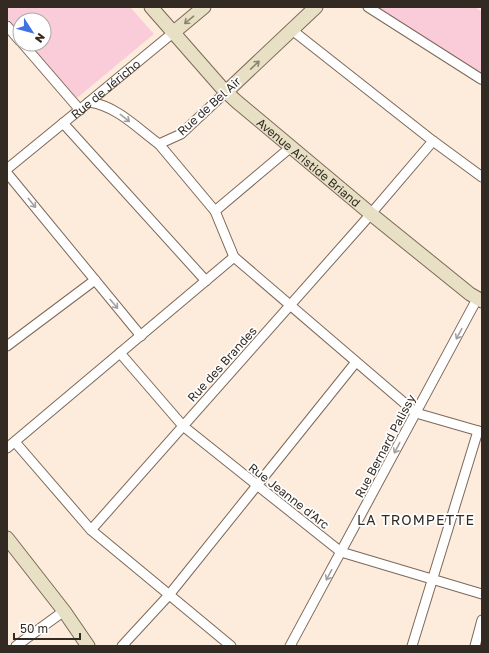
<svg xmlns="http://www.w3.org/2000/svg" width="489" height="653" font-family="'Golos Text',sans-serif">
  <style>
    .green { fill: #faccda }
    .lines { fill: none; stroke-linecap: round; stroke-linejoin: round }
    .street-casing { stroke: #7c6959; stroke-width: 11 }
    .secondary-casing { stroke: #7c6959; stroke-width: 15 }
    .street { stroke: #fff; stroke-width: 9 }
    .secondary { stroke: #e8e0c5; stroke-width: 13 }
    .oneway { stroke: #8d8574 }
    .oneway2 { stroke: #a39f9c }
    .labels { text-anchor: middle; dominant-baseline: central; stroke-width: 3.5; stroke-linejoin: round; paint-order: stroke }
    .street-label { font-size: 12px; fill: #322a23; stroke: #fff }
    .quarter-label { font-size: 14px; letter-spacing: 1px; fill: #322a23; stroke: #fff }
  </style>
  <rect width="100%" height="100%" fill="#fdebdc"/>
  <path class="green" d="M 7,7 L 130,7 L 154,34 L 77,98 L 30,44 L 44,44 L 44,20 L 20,20 L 20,33 L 7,18 Z
    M 368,7 L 475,7 L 482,12 L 482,78 Z"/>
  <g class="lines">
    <defs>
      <g id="street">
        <path d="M 368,7 L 481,79 L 482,78"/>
        <path d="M 7,26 L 20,41"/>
        <path d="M 292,30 L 433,141 L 482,177"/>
        <path d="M 23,44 L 80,110"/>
        <path d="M 89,102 C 117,106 137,128 159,144 L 181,134 L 226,92"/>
        <path d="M 63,123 L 206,281"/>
        <path d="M 159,144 L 215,211 L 234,257 L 416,413 L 482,432"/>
        <path id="s1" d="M 7,169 L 89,102 L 174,32"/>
        <path d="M 7,173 L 141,336"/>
        <path d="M 215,211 L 291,147"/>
        <path d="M 7,346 L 95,280"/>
        <path d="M 120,353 L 183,426 L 341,552 L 482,594"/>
        <path d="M 15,442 L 91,530 L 231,646"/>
        <path d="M 7,448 L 234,257"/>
        <path d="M 91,530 L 363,223 L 433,141"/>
        <path d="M 16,646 L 64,611"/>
        <path d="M 122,646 L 169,595 L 356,362"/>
        <path d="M 290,646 L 477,299"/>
        <path d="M 412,646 L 478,431"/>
        <path d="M 475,646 L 482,620"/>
      </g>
      <g id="secondary">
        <path id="s2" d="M 151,7 L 222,88 L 236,101 L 371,214 L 470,294 L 482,301"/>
        <path d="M 174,32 L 204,7"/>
        <path d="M 226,92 L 316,7"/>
        <path d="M 7,538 L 64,611 L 88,646"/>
      </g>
    </defs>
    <use href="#street" class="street-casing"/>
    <use href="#secondary" class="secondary-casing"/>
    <use href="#street" class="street"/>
    <use href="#secondary" class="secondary"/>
  </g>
  <defs><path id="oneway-shaft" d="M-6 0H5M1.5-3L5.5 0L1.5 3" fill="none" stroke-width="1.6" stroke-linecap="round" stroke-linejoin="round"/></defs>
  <g class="oneway">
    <use href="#oneway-shaft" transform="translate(189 20) rotate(140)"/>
    <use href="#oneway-shaft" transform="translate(255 65) rotate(-43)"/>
  </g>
  <g class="oneway2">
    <use href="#oneway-shaft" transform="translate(125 118) rotate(38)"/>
    <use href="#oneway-shaft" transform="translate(32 203) rotate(51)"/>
    <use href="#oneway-shaft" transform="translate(114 304) rotate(50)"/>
    <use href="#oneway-shaft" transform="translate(459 334) rotate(118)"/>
    <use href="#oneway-shaft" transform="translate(397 448) rotate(118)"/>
    <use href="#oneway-shaft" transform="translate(329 575) rotate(118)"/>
  </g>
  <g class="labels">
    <g class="street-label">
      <text stroke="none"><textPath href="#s1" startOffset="127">Rue de Jéricho</textPath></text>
      <text transform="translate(209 106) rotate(-42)">Rue de Bel Air</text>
      <text stroke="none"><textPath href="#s2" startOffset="222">Avenue Aristide Briand</textPath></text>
      <text transform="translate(222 364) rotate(-48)">Rue des Brandes</text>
      <text transform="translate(385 446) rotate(-62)">Rue Bernard Palissy</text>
      <text transform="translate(289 496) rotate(38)">Rue Jeanne d'Arc</text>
    </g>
    <g class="quarter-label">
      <text x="416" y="519">LA TROMPETTE</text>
    </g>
  </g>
  <rect width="489" height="653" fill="none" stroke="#322a23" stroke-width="16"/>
  <g transform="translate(32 32) rotate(126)"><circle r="19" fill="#ffffff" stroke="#adaaa7"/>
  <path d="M0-3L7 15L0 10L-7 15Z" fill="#3f73e3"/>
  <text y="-6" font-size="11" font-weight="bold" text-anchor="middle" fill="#322a23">N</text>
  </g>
  <path d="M14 633v6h66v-6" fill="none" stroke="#322a23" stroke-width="2"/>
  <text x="20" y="633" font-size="12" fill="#322a23" stroke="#ffffff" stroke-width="3" paint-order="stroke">50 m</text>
</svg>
